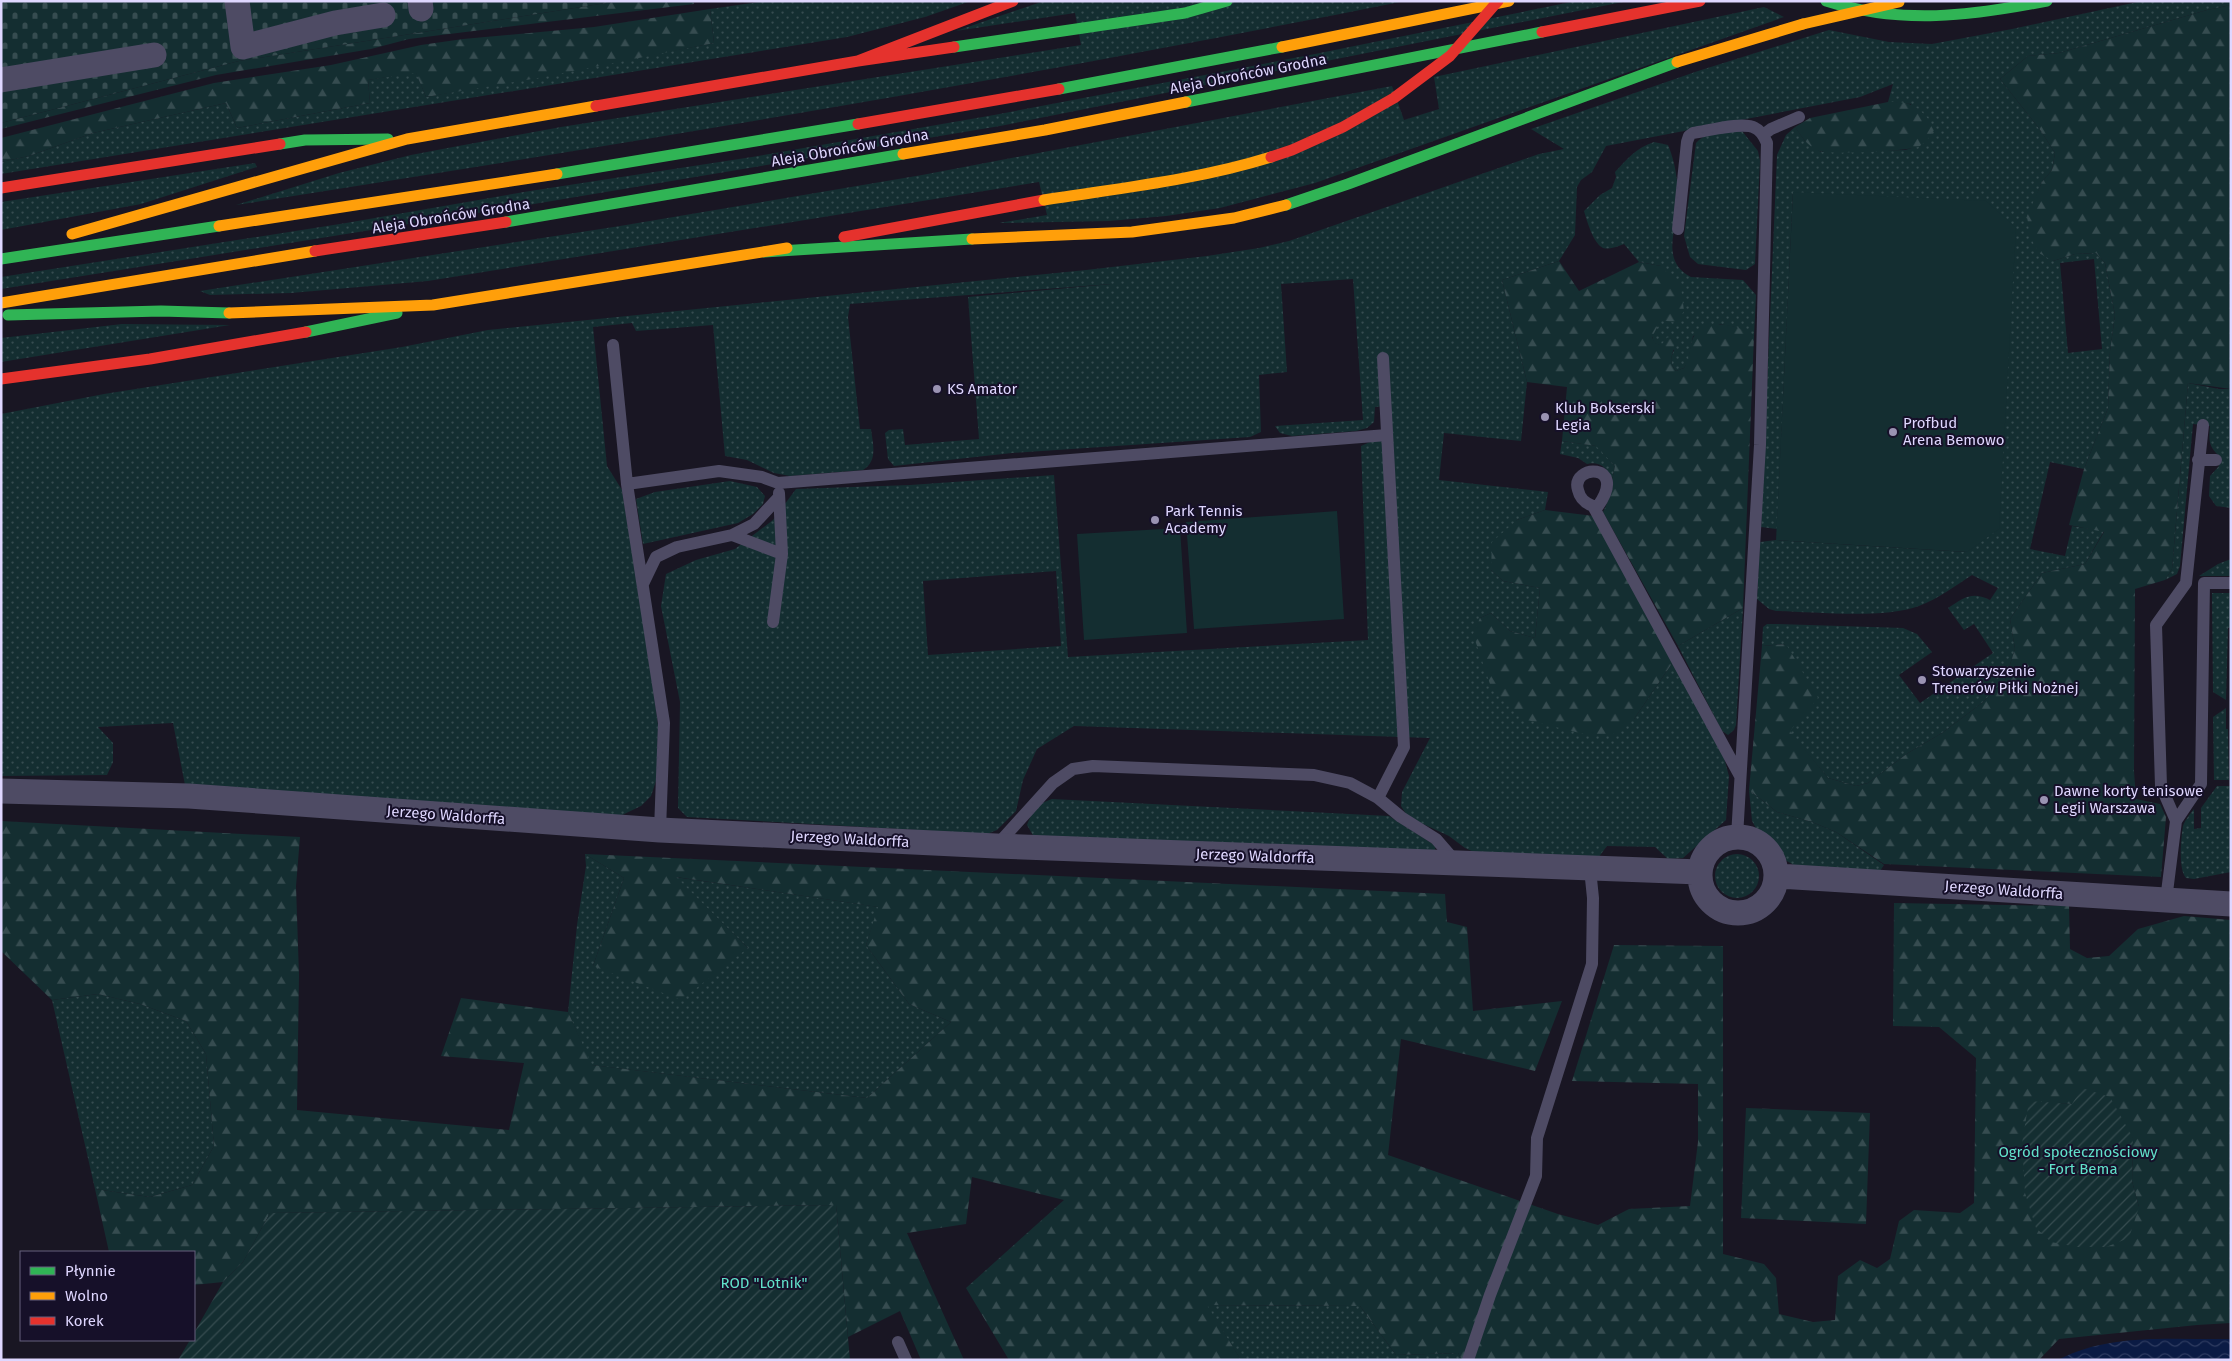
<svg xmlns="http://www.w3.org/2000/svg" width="2232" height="1361" font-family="'Fira Sans',sans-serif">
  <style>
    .grass { fill: url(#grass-dots); fill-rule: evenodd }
    .forest { fill: url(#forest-firs); fill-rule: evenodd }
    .cemetery { fill: url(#cemetery-stones) }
    .garden { fill: url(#garden-furrows) }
    .pitch { fill: #142e31 }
    .water { fill: url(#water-waves) }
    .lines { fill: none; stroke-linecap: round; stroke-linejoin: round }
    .lane { stroke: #4e4b64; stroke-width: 12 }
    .street { stroke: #4e4b64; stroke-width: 25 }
    .fast { stroke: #30b455; stroke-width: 11 }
    .slow { stroke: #ff9f0a; stroke-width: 11 }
    .jam { stroke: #e5322d; stroke-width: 11 }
    .slow-bridge { stroke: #ff9f0a; stroke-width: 11 }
    .jam-bridge { stroke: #e5322d; stroke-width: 11 }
    .poi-dot { fill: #9a93b2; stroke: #161029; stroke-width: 2 }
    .labels { text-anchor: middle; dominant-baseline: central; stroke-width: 4; stroke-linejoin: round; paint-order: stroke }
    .street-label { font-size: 15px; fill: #dfd7ff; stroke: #161029 }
    .poi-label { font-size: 15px; fill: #dfd7ff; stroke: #161029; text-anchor: start }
    .park-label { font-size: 15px; fill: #61e1ca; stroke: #161029 }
  </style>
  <defs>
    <pattern id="grass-dots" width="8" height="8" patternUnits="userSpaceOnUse" patternTransform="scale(1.25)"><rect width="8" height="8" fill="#142e31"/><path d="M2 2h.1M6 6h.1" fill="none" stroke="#364c50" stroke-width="1.8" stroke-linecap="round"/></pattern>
    <pattern id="forest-firs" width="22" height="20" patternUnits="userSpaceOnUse" patternTransform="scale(1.25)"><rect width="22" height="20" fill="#142e31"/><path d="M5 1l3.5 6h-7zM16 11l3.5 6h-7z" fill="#364c50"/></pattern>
    <pattern id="cemetery-stones" width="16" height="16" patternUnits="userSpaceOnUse" patternTransform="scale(1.25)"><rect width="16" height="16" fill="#142e31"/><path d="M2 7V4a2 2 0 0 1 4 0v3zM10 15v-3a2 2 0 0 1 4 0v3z" fill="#364c50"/></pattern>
    <pattern id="garden-furrows" width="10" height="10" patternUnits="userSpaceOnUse" patternTransform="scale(1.25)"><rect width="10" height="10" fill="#142e31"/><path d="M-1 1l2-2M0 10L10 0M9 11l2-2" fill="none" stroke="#364c50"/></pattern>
    <pattern id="water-waves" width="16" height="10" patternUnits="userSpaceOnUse" patternTransform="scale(1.25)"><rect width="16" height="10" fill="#0b1b44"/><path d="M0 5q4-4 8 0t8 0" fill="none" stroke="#2e3b60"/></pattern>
  </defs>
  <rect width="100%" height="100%" fill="#191623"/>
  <path class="grass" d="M 765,1 L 971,1 L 925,17 L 847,37 L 1,174 L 1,162 L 29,156 L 93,133 L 226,103 L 237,128 L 370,103 L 368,80 L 416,72 L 426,97 L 714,43 L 710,9 Z
    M 1044,1 L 1405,1 C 1017,79 627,144 236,205 L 339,173 L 411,155 L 453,147 L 561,127 L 1081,45 L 1075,13 L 956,31 Z
    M 1576,1 L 1628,1 L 1000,126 L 528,205 L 1,289 L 1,277 L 346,223 L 530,191 L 752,157 L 994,115 L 1315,54 Z
    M 2142,1 L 2231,1 L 2231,5 L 2207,10 L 2059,53 L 2028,56 L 2000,79 L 2041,131 L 2055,153 L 2052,170 L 2042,182 L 2036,197 L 2053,261 L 2075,254 L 2096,253 L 2105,263 L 2115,315 L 2110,351 L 2108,408 L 2084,469 L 2050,462 L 2030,549 L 2065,556 L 2072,526 L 2104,531 L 2085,564 L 2042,573 L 2010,619 L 2015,649 L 2005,680 L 1982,703 L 1942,733 L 1908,753 L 1868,783 L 1856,786 L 1828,778 L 1789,731 L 1786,644 L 1762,646 L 1763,627 L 1767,624 L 1777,624 L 1903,628 L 1917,634 L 1932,652 L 1899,675 L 1920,703 L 1993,653 L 1974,624 L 1964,630 L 1948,608 C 1964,598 1971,591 1990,600 L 1998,588 L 1972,575 C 1955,586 1938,599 1919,606 C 1885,619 1815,612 1776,611 L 1769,609 L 1757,599 L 1760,542 L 1776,540 L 1967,552 L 1793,192 L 1777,529 L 1761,527 L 1777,155 L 1786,135 L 1795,127 L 1805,141 L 1821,152 L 1905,150 L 1919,146 L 1911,104 L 1888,102 L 1893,84 L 1860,97 L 1606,146 L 1592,172 L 1581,180 L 1577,187 L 1575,235 L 1559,261 L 1502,280 L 1527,382 L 1521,441 L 1444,433 L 1439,480 L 1548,492 L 1545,510 L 1517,520 L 1491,570 L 1503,581 L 1540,588 L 1535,638 L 1510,631 L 1491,613 L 1480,618 L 1634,719 L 1673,662 L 1723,754 L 1729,776 L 1726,820 L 1683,858 L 1668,859 L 1655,847 L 1607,846 L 1598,858 L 1481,855 L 1465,848 L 1449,836 L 1408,817 L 1401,806 L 1402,792 L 1430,738 L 1074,726 L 1037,749 L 1023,780 L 1016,811 L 997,830 L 987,834 L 687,817 L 678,808 L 680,702 L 661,606 L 666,574 L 696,560 L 735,549 L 773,520 L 796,489 L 910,485 L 1054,475 L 1068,657 L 1368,640 L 1361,446 L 1381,437 L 1388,406 L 1375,407 L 1374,422 L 1367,428 L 1356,431 L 1292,436 L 1280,433 L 1275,426 L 1363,420 L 1353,279 L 1281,284 L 1287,372 L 1259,375 L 1261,432 L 1250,437 L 1012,453 L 894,466 L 888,459 L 885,433 L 889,430 L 903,429 L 905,445 L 979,439 L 968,297 L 1111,284 L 850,304 L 848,317 L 860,429 L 871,429 C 873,444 878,461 863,470 L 790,476 L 774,473 L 747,460 L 725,456 L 713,325 L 636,331 L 632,323 L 593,327 L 607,466 L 622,490 L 650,656 L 658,726 L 657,778 L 651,796 L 641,806 L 618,817 L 185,785 L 173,723 L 98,727 L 113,743 L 113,762 L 107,775 L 1,776 L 1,414 L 104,394 L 402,347 L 488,330 L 1086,270 L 1207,256 L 1259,248 L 1289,241 L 1539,154 L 1564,149 L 1531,129 L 1698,71 L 1829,30 L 1889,42 L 1932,44 L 2012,29 ZM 2094,259 L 2102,349 L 2068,353 L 2060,263 ZM 1056,571 L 1061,646 L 928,655 L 923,581 Z
    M 1764,7 L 1784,17 L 1315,183 L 1220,208 L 1166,216 L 1109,221 L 999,223 L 1047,215 L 1039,182 L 428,281 L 291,293 L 210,295 L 200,291 L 620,226 L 922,175 L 1392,86 L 1404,120 L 1439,109 L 1434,77 Z
    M 1742,131 L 1758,151 L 1760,161 L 1755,264 L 1746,270 L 1698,264 L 1690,257 L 1684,236 L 1696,143 C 1706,131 1727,133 1742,131 Z
    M 1654,142 L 1668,145 C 1675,161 1678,181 1678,199 C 1679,226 1658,260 1691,277 L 1743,280 L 1756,295 L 1754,336 L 1735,327 L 1720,324 L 1693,336 L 1688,362 L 1684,368 L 1676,371 C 1670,363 1670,359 1674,350 L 1654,343 L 1652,336 L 1661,319 L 1661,266 L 1639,262 L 1624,244 C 1618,246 1610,250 1603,248 C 1593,243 1587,221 1584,211 L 1600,195 L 1612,188 L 1616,177 L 1615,172 C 1628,158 1636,148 1654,142 Z
    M 255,163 L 257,167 L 141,204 L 1,230 L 1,202 Z
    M 122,324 L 230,325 L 1,362 L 1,338 Z
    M 2188,383 L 2219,389 L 2231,389 L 2231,508 L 2216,506 L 2209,496 L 2210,476 L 2219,466 L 2218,455 C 2208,446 2209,439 2210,426 L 2193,424 L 2180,566 L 2177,574 L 2165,580 L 2172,569 Z
    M 1562,441 L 1597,446 L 1615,466 L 1612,481 C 1609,469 1600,461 1587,464 L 1578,458 L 1560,454 Z
    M 730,481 L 757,487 L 765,496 L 763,504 L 753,514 L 738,523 L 643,544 L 636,499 L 655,492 Z
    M 2231,559 L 2231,576 L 2199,576 L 2218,564 Z
    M 2212,593 L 2231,593 L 2231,627 L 2228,628 L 2226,700 L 2213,692 Z
    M 1743,608 L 1736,725 L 1734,730 L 1728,735 L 1722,731 L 1678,646 Z
    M 2226,708 L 2226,729 L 2228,729 L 2229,780 L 2214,780 L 2213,717 Z
    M 2217,786 L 2231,786 L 2231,872 L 2194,879 L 2186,878 C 2178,869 2181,839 2183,826 C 2185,820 2190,814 2194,809 L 2194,829 L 2201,828 L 2201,808 Z
    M 1749,790 L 1777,812 L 1812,822 L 1836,832 L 1884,865 L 1880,871 L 1799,868 L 1785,860 L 1757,830 L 1752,821 Z
    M 1052,799 L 1389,816 L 1436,846 L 1434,852 L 1034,837 L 1027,825 C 1033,810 1037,804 1052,799 Z
    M1715 876a22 22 0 1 1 44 0a22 22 0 1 1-44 0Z
    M 585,854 L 624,878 L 593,966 L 748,948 L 675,877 L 879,907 L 866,945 L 909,1004 L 951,1022 L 867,1098 L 591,1065 L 568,1012 L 577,925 L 586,866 Z
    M 98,994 L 140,1004 L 186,1021 L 206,1054 L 214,1146 L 192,1185 L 150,1197 L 95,1189 L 52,1000 Z
    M 1206,1305 L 1360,1306 L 1396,1355 L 1458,1353 L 1462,1360 L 1241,1360 Z"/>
  <path class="forest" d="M 619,1 L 693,1 L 694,4 L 409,39 L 371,49 L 216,75 L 1,129 L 1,123 L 239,61 Z
    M 2231,5 L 2231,389 L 2188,383 L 2172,569 L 2165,580 L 2135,589 L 2134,771 L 2136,799 L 2160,804 L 2166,817 L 2161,877 L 1884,864 L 1836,832 L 1812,822 L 1777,812 L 1749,790 L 1762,646 L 1786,644 L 1818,698 L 1790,731 L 1828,778 L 1856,786 L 1868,783 L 1908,753 L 1942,733 L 1982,703 L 2005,680 L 2015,649 L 2010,619 L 2042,573 L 2085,564 L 2104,532 L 2069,525 L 2084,469 L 2108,408 L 2110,351 L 2115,315 L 2105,263 L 2096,253 L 2075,254 L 2053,261 L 2039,253 L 2030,237 L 2027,216 L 2042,182 L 2052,170 L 2055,153 L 2041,131 L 2000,79 L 2028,56 L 2059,53 L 2207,10 Z
    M 710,9 L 714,43 L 538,78 L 426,97 L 416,73 L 368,80 L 370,103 L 237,128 L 226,103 L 93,133 L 29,156 L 1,162 L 1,138 L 214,83 L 331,65 L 421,45 L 463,39 L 594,27 Z
    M 1888,102 C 1895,102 1903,102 1909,104 C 1919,107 1932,121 1934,130 C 1930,137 1925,143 1918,147 C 1908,151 1828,155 1819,151 C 1807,146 1802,137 1795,127 L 1810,118 Z
    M 1559,261 L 1579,291 L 1639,262 L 1661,266 L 1681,288 L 1684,311 L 1677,323 L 1661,320 L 1652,337 L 1655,343 L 1661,345 L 1668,337 L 1675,341 C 1674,353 1667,360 1676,371 L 1684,368 C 1690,359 1689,348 1693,338 C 1702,316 1739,324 1754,336 L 1743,608 L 1678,646 L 1603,512 L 1608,501 L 1615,466 L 1596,446 L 1562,441 L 1567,387 L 1527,382 L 1502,280 Z
    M 1545,510 L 1594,516 L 1673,662 L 1634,719 L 1613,734 L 1588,735 L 1527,720 L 1492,690 L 1473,634 L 1480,618 L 1491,613 L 1510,631 L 1535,638 L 1540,588 L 1503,581 L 1491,570 L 1492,542 L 1517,520 Z
    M 1,821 L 300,837 L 296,886 L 299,975 L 297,1110 L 509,1130 L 524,1063 L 441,1056 L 461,998 L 568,1012 L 592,1065 L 867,1098 L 951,1022 L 909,1004 L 866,945 L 878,907 L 676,877 L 748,948 L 681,1000 L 593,966 L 624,878 L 585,854 L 1445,894 L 1447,922 L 1467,927 L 1473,1011 L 1562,1001 L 1535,1071 L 1401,1039 L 1388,1155 L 1558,1214 L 1598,1225 L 1629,1209 L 1690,1206 L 1698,1142 L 1698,1084 L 1572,1081 L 1614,945 L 1723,946 L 1723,1254 L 1764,1264 L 1776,1278 L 1779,1314 L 1813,1322 L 1835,1320 L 1838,1276 L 1860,1260 L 1877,1268 L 1890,1259 L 1899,1221 L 1914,1210 L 1960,1213 L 1974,1203 L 1976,1058 L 1939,1027 L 1893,1026 L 1894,903 L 2069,906 L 2070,949 L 2087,958 L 2109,956 L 2138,929 L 2184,916 L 2231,920 L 2231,1323 L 2197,1325 L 2059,1339 L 2039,1360 L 1462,1360 L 1458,1353 L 1396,1355 L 1360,1306 L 1207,1305 L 1241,1360 L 1009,1360 L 966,1288 L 1064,1200 L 972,1177 L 966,1224 L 907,1233 L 964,1360 L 921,1360 L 900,1311 L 848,1337 L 836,1205 L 270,1213 L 243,1262 L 223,1282 L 194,1285 L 194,1252 L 109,1252 L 95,1189 L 150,1197 L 192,1185 L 214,1146 L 206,1054 L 186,1021 L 140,1004 L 98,994 L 52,1000 L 1,951 ZM 2029,1102 L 2073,1104 L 2133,1138 L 2132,1181 L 2139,1207 Z
    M 1746,1108 L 1870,1113 L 1866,1224 L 1741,1218 Z"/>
  <path class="cemetery" d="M 1,1 L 619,1 L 239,61 L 1,123 Z"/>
  <path class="garden" d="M 2082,1088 L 2110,1097 L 2133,1138 L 2132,1181 L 2139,1207 L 2129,1238 L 2106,1247 L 2077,1247 L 2051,1242 L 2036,1228 L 2025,1193 L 2022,1143 L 2029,1101 L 2072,1104 Z
    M 836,1205 L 850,1360 L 178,1360 L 190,1340 L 194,1340 L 194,1333 L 223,1282 L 243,1262 L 270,1213 Z"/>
  <path class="pitch" d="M 1793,192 L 1986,201 L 2016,228 L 1999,529 L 1967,552 L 1776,540 Z
    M 1337,511 L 1344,619 L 1194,629 L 1186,522 Z
    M 1180,528 L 1187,633 L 1084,640 L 1077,534 Z"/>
  <path class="water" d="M 2231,1339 L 2231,1360 L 2058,1360 C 2110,1332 2174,1340 2231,1339 Z"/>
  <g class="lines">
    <path class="lane" d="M 1763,135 L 1771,129 L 1799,117
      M 1678,229 L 1687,142 L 1689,136 L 1693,133 C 1708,131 1743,121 1755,128 C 1762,131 1764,137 1767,143 L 1760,445 L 1737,837
      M 613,345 L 627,484 L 664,723 L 660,830
      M 2198,460 L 2216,460
      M 627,484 L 719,471 L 762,477 L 778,483 L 1387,435
      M 1593,506 L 1598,506 C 1629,462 1570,464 1578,490 C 1580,499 1585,503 1593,506 L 1740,776
      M 732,535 L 782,554
      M 643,584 L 656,557 L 677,547 L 732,535 L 754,524 L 779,497
      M 773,622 L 782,554 L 779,493
      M 1378,798 L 1404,747 L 1383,358
      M 2176,821 L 2201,784 L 2204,583 L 2231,583
      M 997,845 L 1053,783 L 1073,769 L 1093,766 L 1314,775 L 1350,783 L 1378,798 L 1401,817 L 1436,839 L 1449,854 L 1453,864
      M 2166,900 L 2176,821 L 2161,786 L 2156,625 L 2186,583 L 2203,425
      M 898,1342 L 906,1360
      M 1468,1360 L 1490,1295 L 1536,1176 L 1537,1138 L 1592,964 L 1593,898 L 1590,869"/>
    <path class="street" d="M 237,1 L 243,47 L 335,23 L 383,15
      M 420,1 L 421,9
      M 1,80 L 154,55
      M 1,791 L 189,796 L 660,830 L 996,846 L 1700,872
      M1700 875a38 38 0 1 1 76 0a38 38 0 1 1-76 0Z
      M 1777,876 L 2231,904"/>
    <path class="fast" d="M 1826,1 C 1902,25 1970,16 2047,1
      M 954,47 L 1185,13 L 1227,1
      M 1059,89 L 1282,47
      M 1186,102 L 1542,32
      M 280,144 L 305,140 L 388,139
      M 557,174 L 858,124
      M 1286,205 L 1348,184 L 1677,62
      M 506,222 L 903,154
      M 764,252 L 972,239
      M 1,259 L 219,226
      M 8,315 L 161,311 L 229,313
      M 306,332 L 397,313"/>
    <path class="slow" d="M 1282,47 L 1509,1
      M 1677,62 L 1803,24
      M 407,139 L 596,106
      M 903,154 L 1045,130 L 1186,102
      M 219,226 L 557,174
      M 72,234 L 407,139
      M 972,239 L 1132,232 L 1234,218 L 1286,205
      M 1,303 L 315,251
      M 433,305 L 787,248
      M 229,313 L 433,305"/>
    <path class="jam" d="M 1542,32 L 1700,1
      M 858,61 L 1013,1
      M 596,106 L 858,61 L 954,47
      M 858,124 L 1059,89
      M 1,188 L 280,144
      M 844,237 L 1044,200
      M 315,251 L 506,222
      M 1,379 L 150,359 L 306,332"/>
    <path class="slow-bridge" d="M 1803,24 L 1899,2
      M 1044,200 C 1120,188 1197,180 1271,157"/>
    <path class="jam-bridge" d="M 1271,157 L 1292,150 L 1343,127 L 1394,98 L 1450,56 L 1498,1"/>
  </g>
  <g class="poi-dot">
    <circle cx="937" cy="389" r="5"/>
    <circle cx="1545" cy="417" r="5"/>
    <circle cx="1893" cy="432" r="5"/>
    <circle cx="1155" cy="520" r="5"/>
    <circle cx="1922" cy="680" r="5"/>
    <circle cx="2044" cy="800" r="5"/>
  </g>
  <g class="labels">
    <g class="street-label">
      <text transform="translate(1248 74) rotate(-11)">Aleja Obrońców Grodna</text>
      <text transform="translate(850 148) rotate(-10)">Aleja Obrońców Grodna</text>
      <text transform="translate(451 216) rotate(-9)">Aleja Obrońców Grodna</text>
      <text transform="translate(446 815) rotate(4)">Jerzego Waldorffa</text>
      <text transform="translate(850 839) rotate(3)">Jerzego Waldorffa</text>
      <text transform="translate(1255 856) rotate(2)">Jerzego Waldorffa</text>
      <text transform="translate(2004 890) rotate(4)">Jerzego Waldorffa</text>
    </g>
    <g class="poi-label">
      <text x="947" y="389">KS Amator</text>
      <text x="1555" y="408">Klub Bokserski<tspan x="1555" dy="17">Legia</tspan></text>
      <text x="1903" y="423">Profbud<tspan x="1903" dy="17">Arena Bemowo</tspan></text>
      <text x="1165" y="511">Park Tennis<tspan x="1165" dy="17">Academy</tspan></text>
      <text x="1932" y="671">Stowarzyszenie<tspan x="1932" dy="17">Trenerów Piłki Nożnej</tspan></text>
      <text x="2054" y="791">Dawne korty tenisowe<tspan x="2054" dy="17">Legii Warszawa</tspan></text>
    </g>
    <g class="park-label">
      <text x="2078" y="1152">Ogród społecznościowy<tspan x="2078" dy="17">- Fort Bema</tspan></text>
      <text x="764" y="1283">ROD "Lotnik"</text>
    </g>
  </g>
  <rect width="2232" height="1361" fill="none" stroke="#dfd7ff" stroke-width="5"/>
  <rect x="20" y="1251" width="175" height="90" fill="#161029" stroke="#66607f"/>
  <rect x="30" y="1267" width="25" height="8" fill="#30b455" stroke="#66607f"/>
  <text x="65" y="1276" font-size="15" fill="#dfd7ff">Płynnie</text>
  <rect x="30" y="1292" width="25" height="8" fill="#ff9f0a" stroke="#66607f"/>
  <text x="65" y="1301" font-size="15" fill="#dfd7ff">Wolno</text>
  <rect x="30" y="1317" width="25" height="8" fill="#e5322d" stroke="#66607f"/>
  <text x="65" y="1326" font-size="15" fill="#dfd7ff">Korek</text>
</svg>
